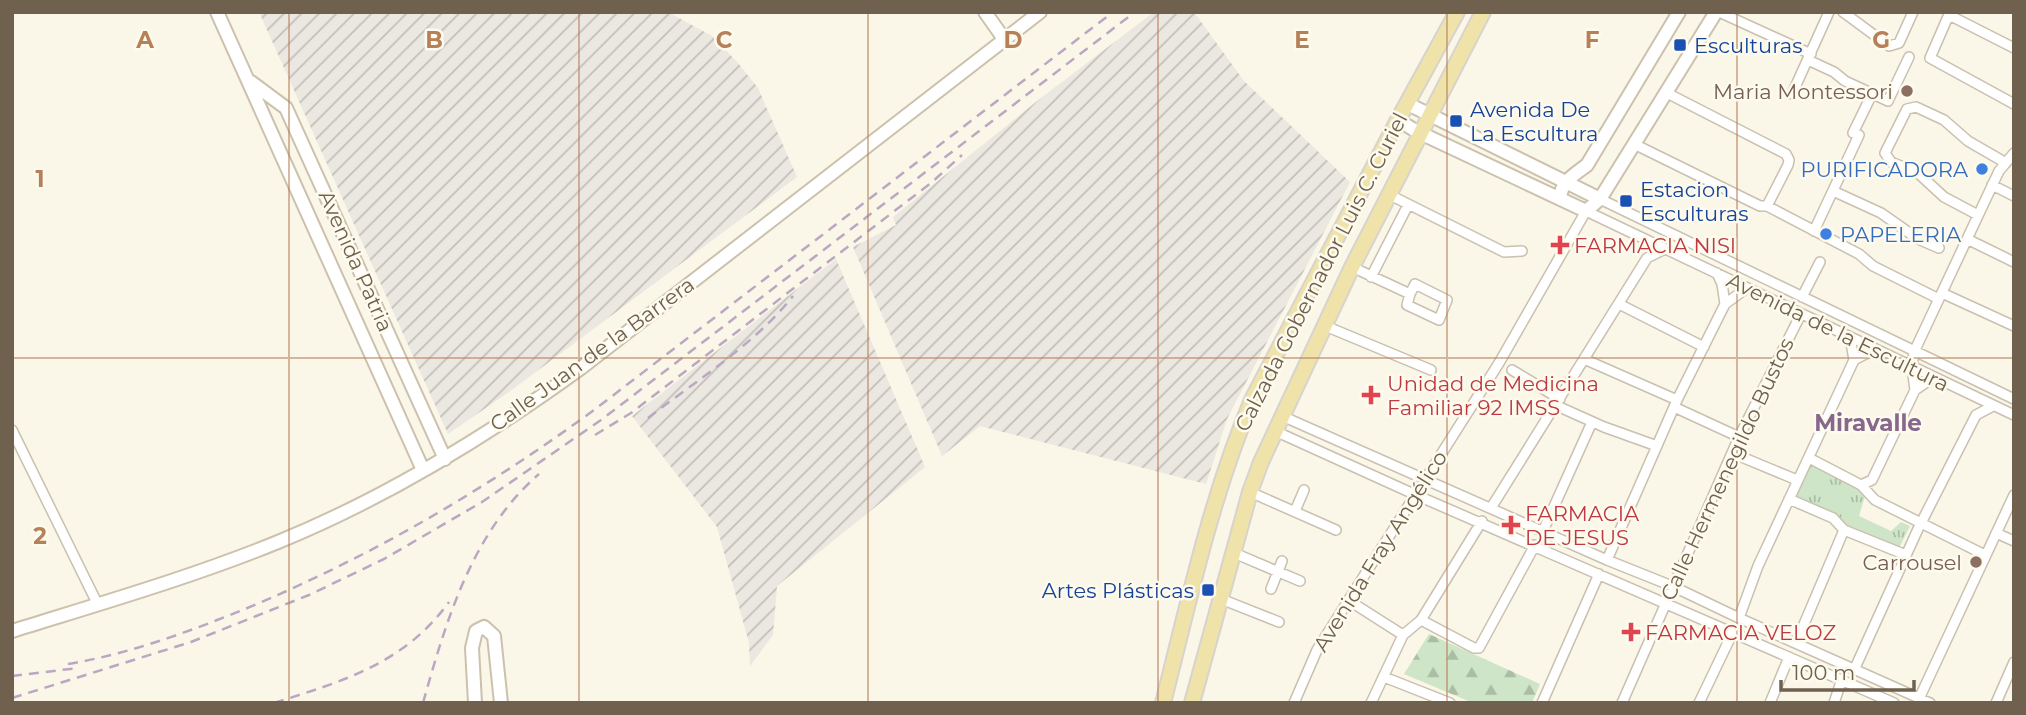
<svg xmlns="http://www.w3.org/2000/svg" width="2026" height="715" font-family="Montserrat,sans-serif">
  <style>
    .industrial { fill: url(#industrial-furrows) }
    .forest { fill: url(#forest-firs) }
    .park { fill: url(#park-tufts) }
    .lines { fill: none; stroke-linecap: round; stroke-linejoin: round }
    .street-casing { stroke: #cac0af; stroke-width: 12 }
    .secondary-casing { stroke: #ccc1ad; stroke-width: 16 }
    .primary-casing { stroke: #d7d3ce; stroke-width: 18 }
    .street { stroke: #fff; stroke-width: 9 }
    .secondary { stroke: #fff; stroke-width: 12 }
    .primary { stroke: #f0e3a9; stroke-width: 14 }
    .rail { stroke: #bba7c2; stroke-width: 2.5; stroke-dasharray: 10 7; stroke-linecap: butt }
    .grid { fill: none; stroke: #b68059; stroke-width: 2; stroke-opacity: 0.55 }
    .transit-dot { fill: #1a4fb4; stroke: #fdfaee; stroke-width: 2.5 }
    .education-dot { fill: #8d6e63; stroke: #fdfaee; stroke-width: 2.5 }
    .shop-dot { fill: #3f7fe0; stroke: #fdfaee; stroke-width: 2.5 }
    .health-dot { fill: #e0444e; stroke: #fdfaee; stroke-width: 2.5 }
    .labels { text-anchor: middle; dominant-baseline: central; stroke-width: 5; stroke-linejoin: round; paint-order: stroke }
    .transit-label { font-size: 21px; fill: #164399; stroke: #fdfaee; text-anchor: start }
    .education-label { font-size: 21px; fill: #785e54; stroke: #fdfaee; text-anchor: end }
    .shop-label { font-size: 21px; fill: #366cbe; stroke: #fdfaee; text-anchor: end }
    .health-label { font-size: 21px; fill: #be3a42; stroke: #fdfaee; text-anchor: start }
    .street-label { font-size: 21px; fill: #70614f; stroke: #fdfaee }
    .neighbourhood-label { font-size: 23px; font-weight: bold; fill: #87678c; stroke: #fdfaee }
    .grid-label { font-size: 23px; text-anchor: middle; font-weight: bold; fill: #b68059; stroke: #fdfaee; stroke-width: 5; stroke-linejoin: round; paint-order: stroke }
  </style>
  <defs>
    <pattern id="industrial-furrows" width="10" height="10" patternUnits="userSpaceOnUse" patternTransform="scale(1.75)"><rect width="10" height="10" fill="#ebe7e1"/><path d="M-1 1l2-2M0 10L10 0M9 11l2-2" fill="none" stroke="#c3bfb9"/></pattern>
    <pattern id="forest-firs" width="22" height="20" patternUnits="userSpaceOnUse" patternTransform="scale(1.75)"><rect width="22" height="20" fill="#cee5c8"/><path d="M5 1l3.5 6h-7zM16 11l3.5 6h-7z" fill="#acbda5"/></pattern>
    <pattern id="park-tufts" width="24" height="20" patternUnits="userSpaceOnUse" patternTransform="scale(1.75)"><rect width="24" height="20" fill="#cee5c8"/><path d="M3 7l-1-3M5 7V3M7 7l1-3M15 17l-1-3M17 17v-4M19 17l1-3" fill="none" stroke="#acbda5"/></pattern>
  </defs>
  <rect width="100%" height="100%" fill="#faf6e8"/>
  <path class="industrial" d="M 259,12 L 668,12 L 712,36 L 738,63 L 758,88 L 797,177 L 509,392 L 448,434 Z
    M 1154,12 L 1194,12 L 1244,81 L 1350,182 L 1227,419 L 1206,484 L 980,426 L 942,456 L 853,247 L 896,225 L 893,217 L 1041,98 Z
    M 836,259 L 925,467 L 777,586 L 773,635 L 750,666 L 749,643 L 717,527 L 632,416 Z"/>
  <path class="forest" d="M 1429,634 L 1540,684 L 1532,703 L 1473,703 L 1404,674 Z"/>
  <path class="park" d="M 1807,463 L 1866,493 L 1859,516 L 1891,531 L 1901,522 L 1910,526 L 1898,550 L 1840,525 L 1791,497 Z"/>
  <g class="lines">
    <defs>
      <path id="street" d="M 1719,12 L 1811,54
        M 1843,12 L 1889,46 L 1899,43 L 1913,12
        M 1950,12 L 1930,58 L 2014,104
        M 1949,15 L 2014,48
        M 1808,60 L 1834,72 L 1845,81 L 1888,101 L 1909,57
        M 1665,92 L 1786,154 L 1789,160 L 1788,165 L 1767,206
        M 1792,94 L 1829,12
        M 1634,144 L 1760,206 L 1767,206 L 1859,254 L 1873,266 L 1939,299
        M 1992,185 L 2014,196
        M 1833,191 L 1881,213 L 1918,239 L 1939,248
        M 1390,195 L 1504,252 L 1522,251
        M 1600,199 L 2014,399
        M 1978,215 L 1944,197 L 1918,173 L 1891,162 L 1885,153 L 1907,109 L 1916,107 L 1944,120 L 1968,141 L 2006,163
        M 1814,231 L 1859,135 L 1853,133 L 1872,94
        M 1967,239 L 2014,262
        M 1352,267 L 1410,294 L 1407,305 L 1439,320 L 1447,300 L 1415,284 L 1410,294
        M 1371,277 L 1408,205
        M 1942,293 L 2014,326
        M 1802,297 L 1820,262
        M 1619,304 L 1704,347
        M 1725,304 L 1747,288
        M 1323,325 L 1431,370
        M 1584,359 L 1677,400
        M 1854,360 L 1875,349
        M 1512,370 L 1560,399
        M 1915,390 L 1934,377
        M 1555,405 L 1604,427 L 1657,446
        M 1674,407 L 1739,437
        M 1282,416 L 1607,560 L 1672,586 L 1739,618 L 1930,703
        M 12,430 L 98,605
        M 1275,431 L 1416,495 L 1894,703
        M 1732,453 L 1797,480
        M 1809,458 L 1861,485 L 1872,480 L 1915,390 L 1912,367 L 1914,352 L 1999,171 L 2014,153
        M 1861,485 L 1875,500 L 1985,555
        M 1250,492 L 1336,530
        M 1789,499 L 1833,518 L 1844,530 L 1906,555
        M 1491,508 L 1647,258 L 1665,249
        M 1295,511 L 1304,490
        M 1543,531 L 1592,422
        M 1996,533 L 2014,541
        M 1234,553 L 1300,581
        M 1607,560 L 1677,400 L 1725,304 L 1722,284 L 1717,273
        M 1271,589 L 1282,561
        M 1221,599 L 1279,622
        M 1348,600 L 1403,635
        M 1739,618 L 1758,566 L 1854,360 L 1850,337
        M 1421,620 L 1474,648 L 1479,648 L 1535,545
        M 1796,643 L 1844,530
        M 1855,668 L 1918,529 L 1976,415 L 1993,406
        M 1384,677 L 1450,703
        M 1918,701 L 2014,495
        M 1294,703 L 1317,650 L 1499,363 L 1586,211 L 2014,415
        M 1371,703 L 1403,635 L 1421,620 L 1482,521
        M 1542,703 L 1599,574
        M 1622,703 L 1739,437 L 1801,314
        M 1699,703 L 1733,632
        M 1770,703 L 1789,657
        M 1834,703 L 1842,679
        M 1996,703 L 2014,662"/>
      <path id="secondary" d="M 217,12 L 423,470
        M 985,12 L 1004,39
        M 251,82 L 286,108 L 445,459
        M 1408,104 L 1600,199
        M 1398,120 L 1416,131 L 1586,211 L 1600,199 L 1716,12
        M 1560,198 C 1561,182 1575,174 1587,165 L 1679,12
        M 12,631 C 102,603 192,577 278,542 C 386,498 487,436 581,368 L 1040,12
        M 475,703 L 472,648 L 476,631 L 484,627 L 494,636 L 501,703"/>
      <path id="primary" d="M 1163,703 C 1189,601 1211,497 1252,400 L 1398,120 L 1457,12
        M 1192,703 L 1250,492 L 1261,462 L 1352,267 L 1483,12"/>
    </defs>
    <use href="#street" class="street-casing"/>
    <use href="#secondary" class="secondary-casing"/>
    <use href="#primary" class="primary-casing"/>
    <use href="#street" class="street"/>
    <use href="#secondary" class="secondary"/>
    <use href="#primary" class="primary"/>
    <path class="rail" d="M 648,418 C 697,380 754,345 793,296
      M 595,435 L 631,413 L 931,183 L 962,155
      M 68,664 C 129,654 188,632 245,609 C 370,557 485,490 594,410 L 1113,12
      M 12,676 L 78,668
      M 12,698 L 191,642 L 309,595 L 384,559 L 482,502 L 601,420 L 1135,12
      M 274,703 C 343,681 404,664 449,602
      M 423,703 C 446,621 472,532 539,474"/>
  </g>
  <path class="grid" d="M 289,12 L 289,703M 579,12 L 579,703M 868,12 L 868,703M 1158,12 L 1158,703M 1447,12 L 1447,703M 1737,12 L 1737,703M 12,358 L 2014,358"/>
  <g class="transit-dot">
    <rect x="1673" y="38" width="14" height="14" rx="3.5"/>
    <rect x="1449" y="114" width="14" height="14" rx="3.5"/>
    <rect x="1619" y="194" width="14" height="14" rx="3.5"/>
    <rect x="1201" y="583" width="14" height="14" rx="3.5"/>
  </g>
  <g class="education-dot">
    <circle cx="1907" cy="91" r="7"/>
    <circle cx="1976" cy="562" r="7"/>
  </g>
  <g class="shop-dot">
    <circle cx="1982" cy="169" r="7"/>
    <circle cx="1826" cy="234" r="7"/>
  </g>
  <g class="health-dot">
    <path d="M1556.5 234.5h7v7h7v7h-7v7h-7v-7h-7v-7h7z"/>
    <path d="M1367.5 384.5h7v7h7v7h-7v7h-7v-7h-7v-7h7z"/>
    <path d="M1507.5 514.5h7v7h7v7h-7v7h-7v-7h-7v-7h7z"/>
    <path d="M1627.5 621.5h7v7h7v7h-7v7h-7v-7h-7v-7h7z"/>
  </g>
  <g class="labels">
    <g class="transit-label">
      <text x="1694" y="45">Esculturas</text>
      <text x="1470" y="109">Avenida De<tspan x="1470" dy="24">La Escultura</tspan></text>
      <text x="1640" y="189">Estacion<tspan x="1640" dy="24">Esculturas</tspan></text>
      <text x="1194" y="590" text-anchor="end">Artes Plásticas</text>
    </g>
    <g class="education-label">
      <text x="1893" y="91">Maria Montessori</text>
      <text x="1962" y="562">Carrousel</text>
    </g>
    <g class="shop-label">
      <text x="1968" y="169">PURIFICADORA</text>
      <text x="1840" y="234" text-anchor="start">PAPELERIA</text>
    </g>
    <g class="health-label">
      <text x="1574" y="245">FARMACIA NISI</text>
      <text x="1387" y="383">Unidad de Medicina<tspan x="1387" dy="24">Familiar 92 IMSS</tspan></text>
      <text x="1525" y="513">FARMACIA<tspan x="1525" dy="24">DE JESUS</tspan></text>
      <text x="1645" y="632">FARMACIA VELOZ</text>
    </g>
    <g class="street-label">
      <text transform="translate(356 261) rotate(66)">Avenida Patria</text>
      <text transform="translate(1321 272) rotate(-63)">Calzada Gobernador Luis C. Curiel</text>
      <text transform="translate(1838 332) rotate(26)">Avenida de la Escultura</text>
      <text transform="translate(592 354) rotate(-36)">Calle Juan de la Barrera</text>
      <text transform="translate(1727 469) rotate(-65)">Calle Hermenegildo Bustos</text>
      <text transform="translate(1380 551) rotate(-58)">Avenida Fray Angélico</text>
    </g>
    <g class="neighbourhood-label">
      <text x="1868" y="423">Miravalle</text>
    </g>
  </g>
  <g class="grid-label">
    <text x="145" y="48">A</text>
    <text x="434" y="48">B</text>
    <text x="724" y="48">C</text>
    <text x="1013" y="48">D</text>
    <text x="1302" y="48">E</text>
    <text x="1592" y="48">F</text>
    <text x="1881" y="48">G</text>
    <text x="40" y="187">1</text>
    <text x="40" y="544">2</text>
  </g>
  <rect width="2026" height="715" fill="none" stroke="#70614f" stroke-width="28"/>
  <path d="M1781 680v10h133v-10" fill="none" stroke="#70614f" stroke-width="3.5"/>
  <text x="1792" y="680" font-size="21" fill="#70614f" stroke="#fdfaee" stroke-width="5" paint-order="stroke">100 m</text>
</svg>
